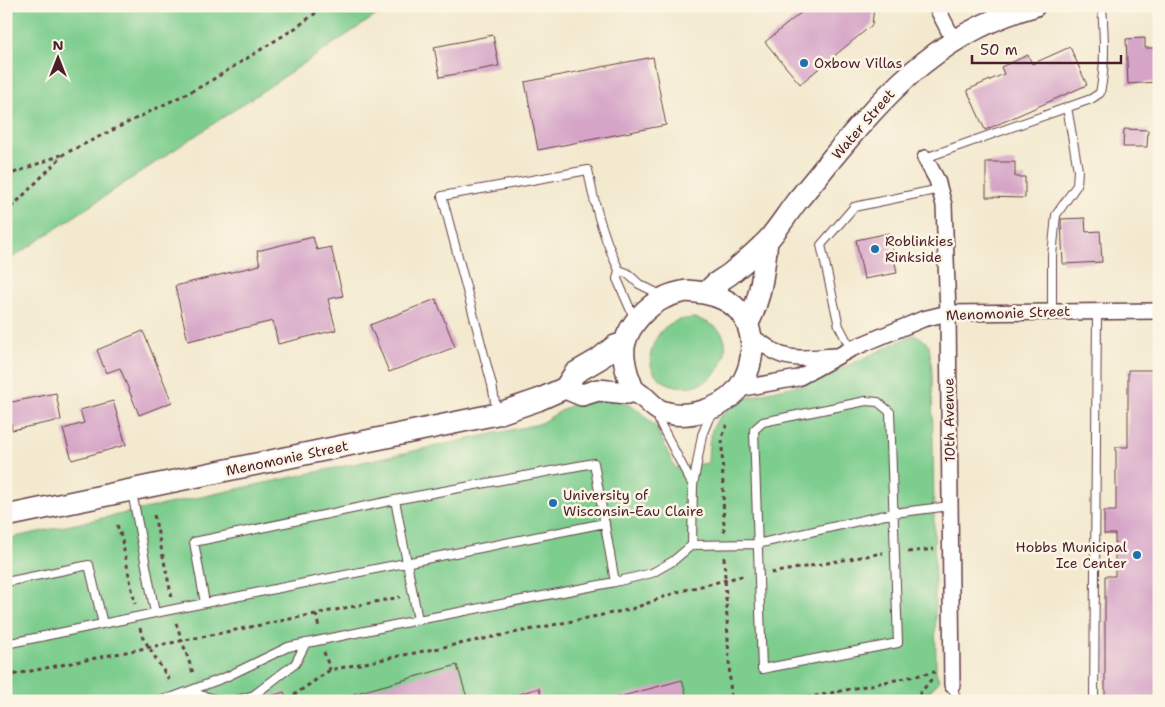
<svg xmlns="http://www.w3.org/2000/svg" width="1165" height="707" font-family="'Shantell Sans',sans-serif">
  <style>
    .green { fill: #7dcd8e; stroke: #64765c }
    .building { fill: #d5a4c7 }
    .lines { fill: none; stroke-linecap: round; stroke-linejoin: round }
    .service-casing { stroke: #633d44; stroke-width: 10 }
    .minor-casing { stroke: #633d44; stroke-width: 18 }
    .secondary-casing { stroke: #633d44; stroke-width: 24 }
    .path { stroke: #633d44; stroke-width: 3; stroke-dasharray: 4 4; stroke-linecap: butt }
    .service { stroke: #fff; stroke-width: 8 }
    .minor { stroke: #fff; stroke-width: 15 }
    .secondary { stroke: #fff; stroke-width: 21 }
    .poi-dot { fill: #1f6fb2; stroke: #fcf5e5; stroke-width: 2 }
    .labels { text-anchor: middle; dominant-baseline: central; stroke-width: 5; stroke-linejoin: round; paint-order: stroke }
    .poi-label { font-size: 14px; fill: #4a1f2b; stroke: #fcf5e5; text-anchor: start }
    .street-label { font-size: 14px; fill: #4a1f2b; stroke: #fcf5e5 }
  </style>
  <rect width="100%" height="100%" fill="#fcf5e5"/>
  <filter id="ink" filterUnits="userSpaceOnUse"><feTurbulence type="fractalNoise" baseFrequency=".02" numOctaves="2"/><feDisplacementMap in="SourceGraphic" scale="10" xChannelSelector="R" yChannelSelector="G"/><feConvolveMatrix kernelMatrix="1 2 1 2 8 2 1 2 1" color-interpolation-filters="sRGB"/></filter>
  <filter id="wash" filterUnits="userSpaceOnUse"><feTurbulence type="fractalNoise" baseFrequency=".0096" numOctaves="4" result="noise"/><feDisplacementMap in="SourceGraphic" scale="20" xChannelSelector="R" yChannelSelector="G"/><feGaussianBlur stdDeviation="1.12" result="paint"/><feColorMatrix in="noise" values="0 0 0 0 0 0 0 0 0 0 0 0 0 0 0 0 0 1.4 0 .05"/><feComposite in="paint" operator="in"/></filter>
  <g filter="url(#wash)">
    <rect width="100%" height="100%" fill="#f3e9cf"/>
    <path class="green" d="M 6,6 L 390,6 L 6,262 Z
      M 694,318 C 716,324 730,333 724,357 C 721,369 712,378 702,383 C 685,391 656,386 651,365 C 648,350 658,329 672,323 C 679,319 687,319 694,318 Z
      M 913,335 L 920,337 L 929,345 L 932,371 L 936,672 L 939,680 L 922,701 L 6,701 L 6,539 L 539,424 L 571,405 L 599,399 L 617,400 L 636,408 L 656,427 L 675,468 L 708,463 C 709,448 708,432 718,419 C 742,389 782,393 815,380 C 848,366 881,350 913,335 Z"/>
    <g id="blocks">
      <path class="building" d="M 809,6 L 874,6 L 872,25 L 800,84 L 765,42 Z
        M 493,35 L 499,66 L 440,77 L 434,47 Z
        M 1145,38 L 1145,48 L 1159,48 L 1159,62 L 1156,63 L 1156,82 L 1128,84 L 1126,39 Z
        M 1070,47 L 1087,85 L 985,130 L 967,90 L 1004,74 L 1001,67 L 1028,55 L 1032,64 Z
        M 653,57 L 666,125 L 538,150 L 525,82 Z
        M 1124,129 L 1148,130 L 1147,147 L 1123,147 Z
        M 986,162 L 1015,162 L 1015,177 L 1025,177 L 1025,198 L 986,197 Z
        M 1085,218 L 1086,232 L 1100,231 L 1102,262 L 1063,264 L 1061,219 Z
        M 889,233 L 897,273 L 864,279 L 856,240 Z
        M 313,237 L 317,250 L 331,247 L 343,296 L 328,299 L 336,330 L 278,344 L 273,321 L 188,341 L 175,286 L 260,265 L 257,251 Z
        M 436,299 L 455,347 L 389,372 L 370,325 Z
        M 143,331 L 172,402 L 139,415 L 120,368 L 106,373 L 97,350 Z
        M 1128,370 L 1159,370 L 1159,701 L 1105,701 L 1105,576 L 1115,576 L 1115,534 L 1104,534 L 1104,511 L 1116,511 L 1116,447 L 1128,447 Z
        M 56,393 L 61,420 L 12,430 L 7,403 Z
        M 113,401 L 126,445 L 72,460 L 63,429 L 84,423 L 80,410 Z
        M 457,665 L 468,701 L 332,701 L 332,700 Z
        M 682,680 L 688,701 L 608,701 L 608,700 Z
        M 539,688 L 543,701 L 499,701 L 499,700 Z
        M 284,692 L 288,701 L 258,701 L 258,700 Z"/>
    </g>
  </g>
  <g filter="url(#ink)">
    <use href="#blocks" fill-opacity="0" stroke="#633d44" stroke-width="1"/>
    <g class="lines">
      <defs>
        <path id="service" d="M 925,158 L 1091,99 L 1100,93 C 1106,66 1104,34 1102,6
          M 1052,312 L 1052,256 L 1056,215 L 1077,185 L 1078,170 L 1067,107
          M 635,320 L 617,279 L 619,270 L 627,273 L 639,284 L 661,295
          M 851,349 L 839,326 L 821,245 L 854,207 L 940,189
          M 866,401 L 878,402 L 890,412 L 898,643 L 762,669 L 754,430 L 763,422 Z
          M 660,412 L 659,421 L 693,486
          M 497,413 L 492,385 L 442,196 L 588,170 C 594,205 604,239 619,270
          M 132,492 L 155,613
          M 395,500 L 418,620
          M 692,545 L 757,544 L 894,513 L 950,506
          M 6,582 L 89,565 L 103,624
          M 205,603 L 194,542 L 395,500 L 594,463 L 615,582
          M 6,644 L 155,613 L 605,523
          M 952,685 L 957,701
          M 189,692 L 223,701
          M 156,701 L 173,697 L 226,677 L 288,647 L 418,620 L 615,582 L 652,573 L 673,561 L 692,545 L 693,486 L 702,435 L 709,418 L 708,412
          M 235,701 L 254,695 L 284,672 L 295,664 L 306,643
          M 1094,701 L 1097,311"/>
        <path id="minor" d="M 936,6 L 954,41
          M 925,158 L 937,180 L 944,205 L 948,313 L 952,685
          M 752,337 C 761,342 769,349 779,354 C 796,361 817,357 834,356
          M 738,389 L 798,378 L 851,349 L 923,319 L 948,313 L 1159,311"/>
        <path id="secondary" d="M 686,291 C 699,292 710,293 723,299 C 757,315 760,362 737,390 C 721,410 685,420 661,411 C 656,409 650,403 646,399 C 642,396 637,393 634,390 C 631,386 630,380 628,376 C 625,367 622,352 625,342 C 630,324 647,306 664,298 C 671,294 679,293 686,291 Z
          M 707,293 C 713,283 722,280 730,274 C 741,265 758,250 767,241 C 778,229 787,214 797,201 C 867,117 922,37 1034,6
          M 748,323 C 761,299 764,268 767,241
          M 565,388 L 582,395 L 598,390 L 627,393 L 634,390
          M 6,516 L 497,414 L 538,400 L 565,388 L 575,373 L 599,359 L 615,346 L 625,343"/>
      </defs>
      <use href="#service" class="service-casing"/>
      <use href="#minor" class="minor-casing"/>
      <use href="#secondary" class="secondary-casing"/>
      <path class="path" d="M 6,176 L 61,155
        M 6,213 L 64,154 L 204,85 L 297,27 L 325,6
        M 154,515 L 172,598
        M 117,525 L 121,536 L 135,604
        M 724,532 L 722,444 L 723,435 L 727,424
        M 908,552 L 934,549
        M 724,557 L 731,701
        M 771,573 L 883,553
        M 316,614 L 319,628
        M 176,623 L 194,676
        M 140,628 L 142,636 L 171,683
        M 324,652 L 330,670
        M 6,676 L 400,597
        M 287,700 L 330,670 L 632,609 L 677,592 L 746,575
        M 791,701 L 935,672
        M 914,701 L 934,676"/>
      <use href="#service" class="service"/>
      <use href="#minor" class="minor"/>
      <use href="#secondary" class="secondary"/>
    </g>
  </g>
  <g class="poi-dot">
    <circle cx="804" cy="63" r="5"/>
    <circle cx="875" cy="249" r="5"/>
    <circle cx="553" cy="503" r="5"/>
    <circle cx="1137" cy="555" r="5"/>
  </g>
  <g class="labels">
    <g class="poi-label">
      <text x="814" y="63">Oxbow Villas</text>
      <text x="885" y="241">Roblinkies<tspan x="885" dy="16">Rinkside</tspan></text>
      <text x="563" y="495">University of<tspan x="563" dy="16">Wisconsin-Eau Claire</tspan></text>
      <text x="1127" y="547" text-anchor="end">Hobbs Municipal<tspan x="1127" dy="16">Ice Center</tspan></text>
    </g>
    <g class="street-label">
      <text transform="translate(863 124) rotate(-49)">Water Street</text>
      <text transform="translate(1008 313) rotate(-2)">Menomonie Street</text>
      <text transform="translate(949 420) rotate(-91)">10th Avenue</text>
      <text transform="translate(287 458) rotate(-12)">Menomonie Street</text>
    </g>
  </g>
  <rect width="1165" height="707" fill="none" stroke="#fcf5e5" stroke-width="25"/>
  <g transform="translate(58 58)" stroke="#fcf5e5" stroke-width="4" paint-order="stroke">
  <path d="M0-4L9 19L0 12L-9 19Z" fill="#4a1f2b"/>
  <text y="-8" font-size="14" font-weight="bold" text-anchor="middle" fill="#4a1f2b">N</text>
  </g>
  <path d="M972 55v8h149v-8" fill="none" stroke="#4a1f2b" stroke-width="2.5"/>
  <text x="980" y="55" font-size="15" fill="#4a1f2b" stroke="#fcf5e5" stroke-width="4" paint-order="stroke">50 m</text>
</svg>
